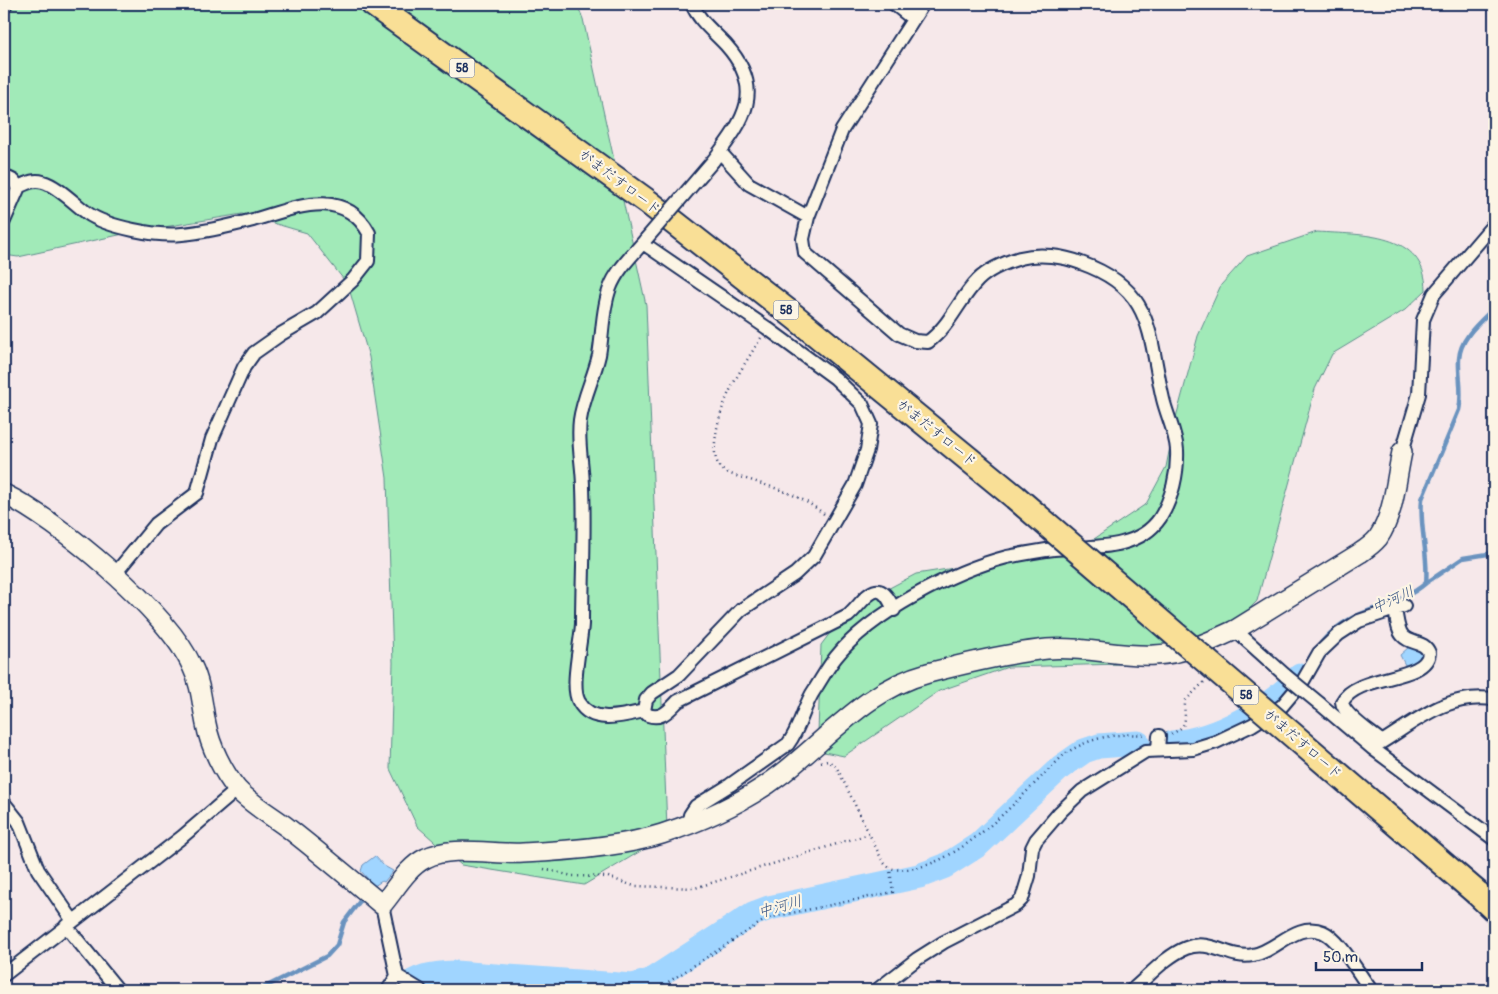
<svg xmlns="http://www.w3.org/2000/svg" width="1498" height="994" font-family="Pangolin,'Klee One',sans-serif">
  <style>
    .green { fill: #a1eab8; stroke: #5e8c8b }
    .water { fill: #a0d5ff; stroke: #6b93bf }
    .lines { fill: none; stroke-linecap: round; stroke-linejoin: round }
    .stream { stroke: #6b93bf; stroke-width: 4.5 }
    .river { stroke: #a0d5ff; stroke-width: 25 }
    .street-casing { stroke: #1b2f5e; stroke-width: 16 }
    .secondary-casing { stroke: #1b2f5e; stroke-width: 22 }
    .highway-casing { stroke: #1b2f5e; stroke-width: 28 }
    .path { stroke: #1b2f5e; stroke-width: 2.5; stroke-dasharray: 1 4; stroke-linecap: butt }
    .street { stroke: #fcf5e5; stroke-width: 12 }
    .secondary { stroke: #fcf5e5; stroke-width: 19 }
    .highway { stroke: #f9df96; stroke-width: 24 }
    .street-bridge-casing { stroke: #1b2f5e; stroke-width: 16; stroke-linecap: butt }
    .highway-bridge-casing { stroke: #1b2f5e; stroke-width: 28; stroke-linecap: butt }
    .street-bridge { stroke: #fcf5e5; stroke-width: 12 }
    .highway-bridge { stroke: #f9df96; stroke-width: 24 }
    .labels { text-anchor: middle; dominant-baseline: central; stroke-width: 4.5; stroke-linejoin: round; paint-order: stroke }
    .shield { fill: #fcf5e5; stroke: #5e6a86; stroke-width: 1 }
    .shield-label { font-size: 12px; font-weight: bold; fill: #1b2f5e }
    .street-label { font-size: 14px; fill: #1b2f5e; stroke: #fcf5e5 }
    .water-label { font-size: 15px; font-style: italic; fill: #3c5886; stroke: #fcf5e5 }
  </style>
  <rect width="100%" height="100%" fill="#f6e8ea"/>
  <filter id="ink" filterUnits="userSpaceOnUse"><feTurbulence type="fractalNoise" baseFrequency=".02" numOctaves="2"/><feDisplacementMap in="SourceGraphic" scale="10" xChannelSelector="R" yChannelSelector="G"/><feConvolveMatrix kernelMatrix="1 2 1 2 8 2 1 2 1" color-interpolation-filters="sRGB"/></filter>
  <g filter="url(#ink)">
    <path class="green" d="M 4,4 L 577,4 L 583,19 L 646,305 L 667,828 L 654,843 L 584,885 L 461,865 L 417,826 L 390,769 L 393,663 L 387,478 L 369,357 L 348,285 L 307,233 L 242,214 L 128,233 L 18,257 L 4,255 Z
      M 1317,232 C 1361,235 1425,231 1426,290 L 1405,310 L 1332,354 L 1315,389 L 1257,601 L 1224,635 L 1185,656 L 1122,664 L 1008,667 L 939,691 L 844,756 L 824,752 L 818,733 L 821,645 L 839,621 L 878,594 L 916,574 L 1005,560 L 1094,539 L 1146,504 L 1166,467 L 1175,421 L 1198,336 L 1221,285 L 1247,256 Z"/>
    <path class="water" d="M 1409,647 L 1418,647 L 1422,653 C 1420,662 1412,663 1405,665 L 1400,655 Z
      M 375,856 L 384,866 L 393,871 L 384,882 L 382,881 L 374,886 L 361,871 L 363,865 Z"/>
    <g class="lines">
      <path class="stream" d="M 1426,583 L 1463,558 L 1488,554 L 1494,550
        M 1321,643 C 1353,604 1392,612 1426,583 C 1429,555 1419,527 1422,499 L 1459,410 C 1463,392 1458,376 1459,359 C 1460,338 1480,322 1494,308
        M 259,990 L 327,956 L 337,945 L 344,922 L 363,897"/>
      <path class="river" d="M 1172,743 C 1219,739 1267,710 1300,676
        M 400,990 C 419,976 430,974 455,973 L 633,986 L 650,981 L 753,914 L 769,908 L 919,876 L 945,866 L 978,845 L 1061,767 L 1084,751 L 1099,746 L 1138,743"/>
      <defs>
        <path id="street" d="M 692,4 C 699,21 713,31 726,45 C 767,91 743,121 713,161
          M 894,4 L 913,19
          M 4,5 L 6,4
          M 720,152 L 749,184 L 808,217
          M 4,176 L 14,181 L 18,189 L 4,221
          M 18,187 C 27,183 34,179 43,182 C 56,185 75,204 87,213 C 107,227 158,237 182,234 C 205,232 230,226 253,220 C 292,209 343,185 369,233 L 368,261 L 353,280 L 317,313 L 281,334 L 254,353 L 244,367 L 212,439 L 197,493 L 156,524 L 114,575
          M 643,243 L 767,328 L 835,378 L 862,404 L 871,424 L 867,450 L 855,485 L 814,556 L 795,574 L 741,610 L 679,675 L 652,693 L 646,700 L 644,711 L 648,715 C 662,720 669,710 678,701 L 848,616 C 865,601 878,571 894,610
          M 1402,452 L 1419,394 L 1423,320 L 1434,294 L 1494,224
          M 1235,630 L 1286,676
          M 1320,704 L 1372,748 L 1494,839
          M 644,711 C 623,716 592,725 579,702 C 570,687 581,644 582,624 C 582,579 585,533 583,488 C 583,465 577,443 580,420 C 583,398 594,377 599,355 C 603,333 602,309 610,288 C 617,269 633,255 646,239
          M 1382,742 C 1372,733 1343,715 1342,702 C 1358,673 1426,682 1429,653 C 1424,640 1411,645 1403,636 C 1397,630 1397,618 1395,610
          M 1377,745 C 1417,721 1445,693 1494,699
          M 1158,750 L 1159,736
          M 4,803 L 19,822 L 38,870 L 73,921
          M 688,825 L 690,815 L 696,806 L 730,785 L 788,744 C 801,727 803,706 815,689 C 822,678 828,667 836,657 C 871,613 953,571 1007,557 C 1022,554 1038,551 1054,549 C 1089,546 1137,552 1160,518 C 1172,499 1178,473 1177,450 C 1176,433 1167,416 1163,399 C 1148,335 1155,289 1081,263 C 1063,256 1040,253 1020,258 C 1007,262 988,270 978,280 C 959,299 950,326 928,342 L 915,341 L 899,334 L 805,253 L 803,239 L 808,217 L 842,130 L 923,4
          M 382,905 L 397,976 L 388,990
          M 66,926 L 118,990
          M 4,975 L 182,837 L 238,789
          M 397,976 L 420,990
          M 877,990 L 917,959 L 944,942 L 1016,905 L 1022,899 L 1029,876 L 1032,848 L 1036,840 L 1060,812 L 1082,791 L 1146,751 L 1193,749 L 1216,742 L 1252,725 L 1282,706 L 1303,681 L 1319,653 L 1339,634 L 1359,621 L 1404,606
          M 1132,990 C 1149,976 1166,956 1186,948 C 1211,938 1229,960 1253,955 C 1277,951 1296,921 1323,932 C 1340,939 1359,975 1371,990"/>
        <path id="secondary" d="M 4,494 C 58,520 167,611 192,666 C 201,684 202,704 206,724 C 210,746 223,772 237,789 C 251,804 272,816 288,828 C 320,853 351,879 382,905 C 395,890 407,867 426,858 C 451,845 495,855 523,853 C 567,851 621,847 662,834 C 705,820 747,801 783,773 C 830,736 868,689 928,673 C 967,663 1008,653 1047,649 C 1084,646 1119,657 1155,655 C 1184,654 1209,642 1235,630 L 1360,553 C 1366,549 1373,544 1378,538 C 1394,515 1396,479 1402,452"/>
        <path id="highway" d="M 373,4 L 648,202 L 795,317 L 1015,497
          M 1477,893 L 1494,909"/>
      </defs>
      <use href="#street" class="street-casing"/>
      <use href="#secondary" class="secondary-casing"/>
      <use href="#highway" class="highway-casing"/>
      <path class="path" d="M 761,338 C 740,371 719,401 715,442 C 714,453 715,466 726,472 C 736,477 749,479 759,483 C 783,490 804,498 824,514
        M 1171,734 C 1193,724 1181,716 1186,700 L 1204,682
        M 821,762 L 828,761 L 836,766 L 882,860 C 889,871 896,870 908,869 C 964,864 1025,791 1066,753 C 1092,737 1115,733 1146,735
        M 544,869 L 572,876 L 608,877 L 634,886 L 695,888 L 869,834
        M 563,990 L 564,990
        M 656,990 L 768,918 L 893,892 L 890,870"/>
      <use href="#street" class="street"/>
      <use href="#secondary" class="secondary"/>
      <use href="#highway" class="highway"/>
      <defs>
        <path id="street-bridge" d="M 646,239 L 713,161
          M 1286,676 L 1320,704"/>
        <path id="highway-bridge" d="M 1015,497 L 1477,893"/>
      </defs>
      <use href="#street-bridge" class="street-bridge-casing"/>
      <use href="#highway-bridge" class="highway-bridge-casing"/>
      <use href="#street-bridge" class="street-bridge"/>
      <use href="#highway-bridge" class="highway-bridge"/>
    </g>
  </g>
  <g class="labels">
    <g class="shield">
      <rect x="449.5" y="58.5" width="25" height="19" rx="4"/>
      <rect x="773.5" y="300.5" width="25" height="19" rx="4"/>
      <rect x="1233.5" y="685.5" width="25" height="19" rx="4"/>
    </g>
    <g class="shield-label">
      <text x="462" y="68">58</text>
      <text x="786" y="310">58</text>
      <text x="1246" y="695">58</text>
    </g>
    <g class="street-label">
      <text transform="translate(620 182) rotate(37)">がまだすロード</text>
      <text transform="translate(937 433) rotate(39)">がまだすロード</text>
      <text transform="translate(1303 744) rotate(41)">がまだすロード</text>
    </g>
    <g class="water-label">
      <text transform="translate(1393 600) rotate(-25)">中河川</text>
      <text transform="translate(780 907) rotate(-16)">中河川</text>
    </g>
  </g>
  <rect width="1498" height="994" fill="none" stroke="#fcf5e5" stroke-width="20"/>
  <rect x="10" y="10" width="1478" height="974" fill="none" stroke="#1b2f5e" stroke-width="2" filter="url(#ink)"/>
  <path d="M1316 962v8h106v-8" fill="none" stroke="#1b2f5e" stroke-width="2.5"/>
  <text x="1323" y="962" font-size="15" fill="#1b2f5e" stroke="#fcf5e5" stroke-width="4" paint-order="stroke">50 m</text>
</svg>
